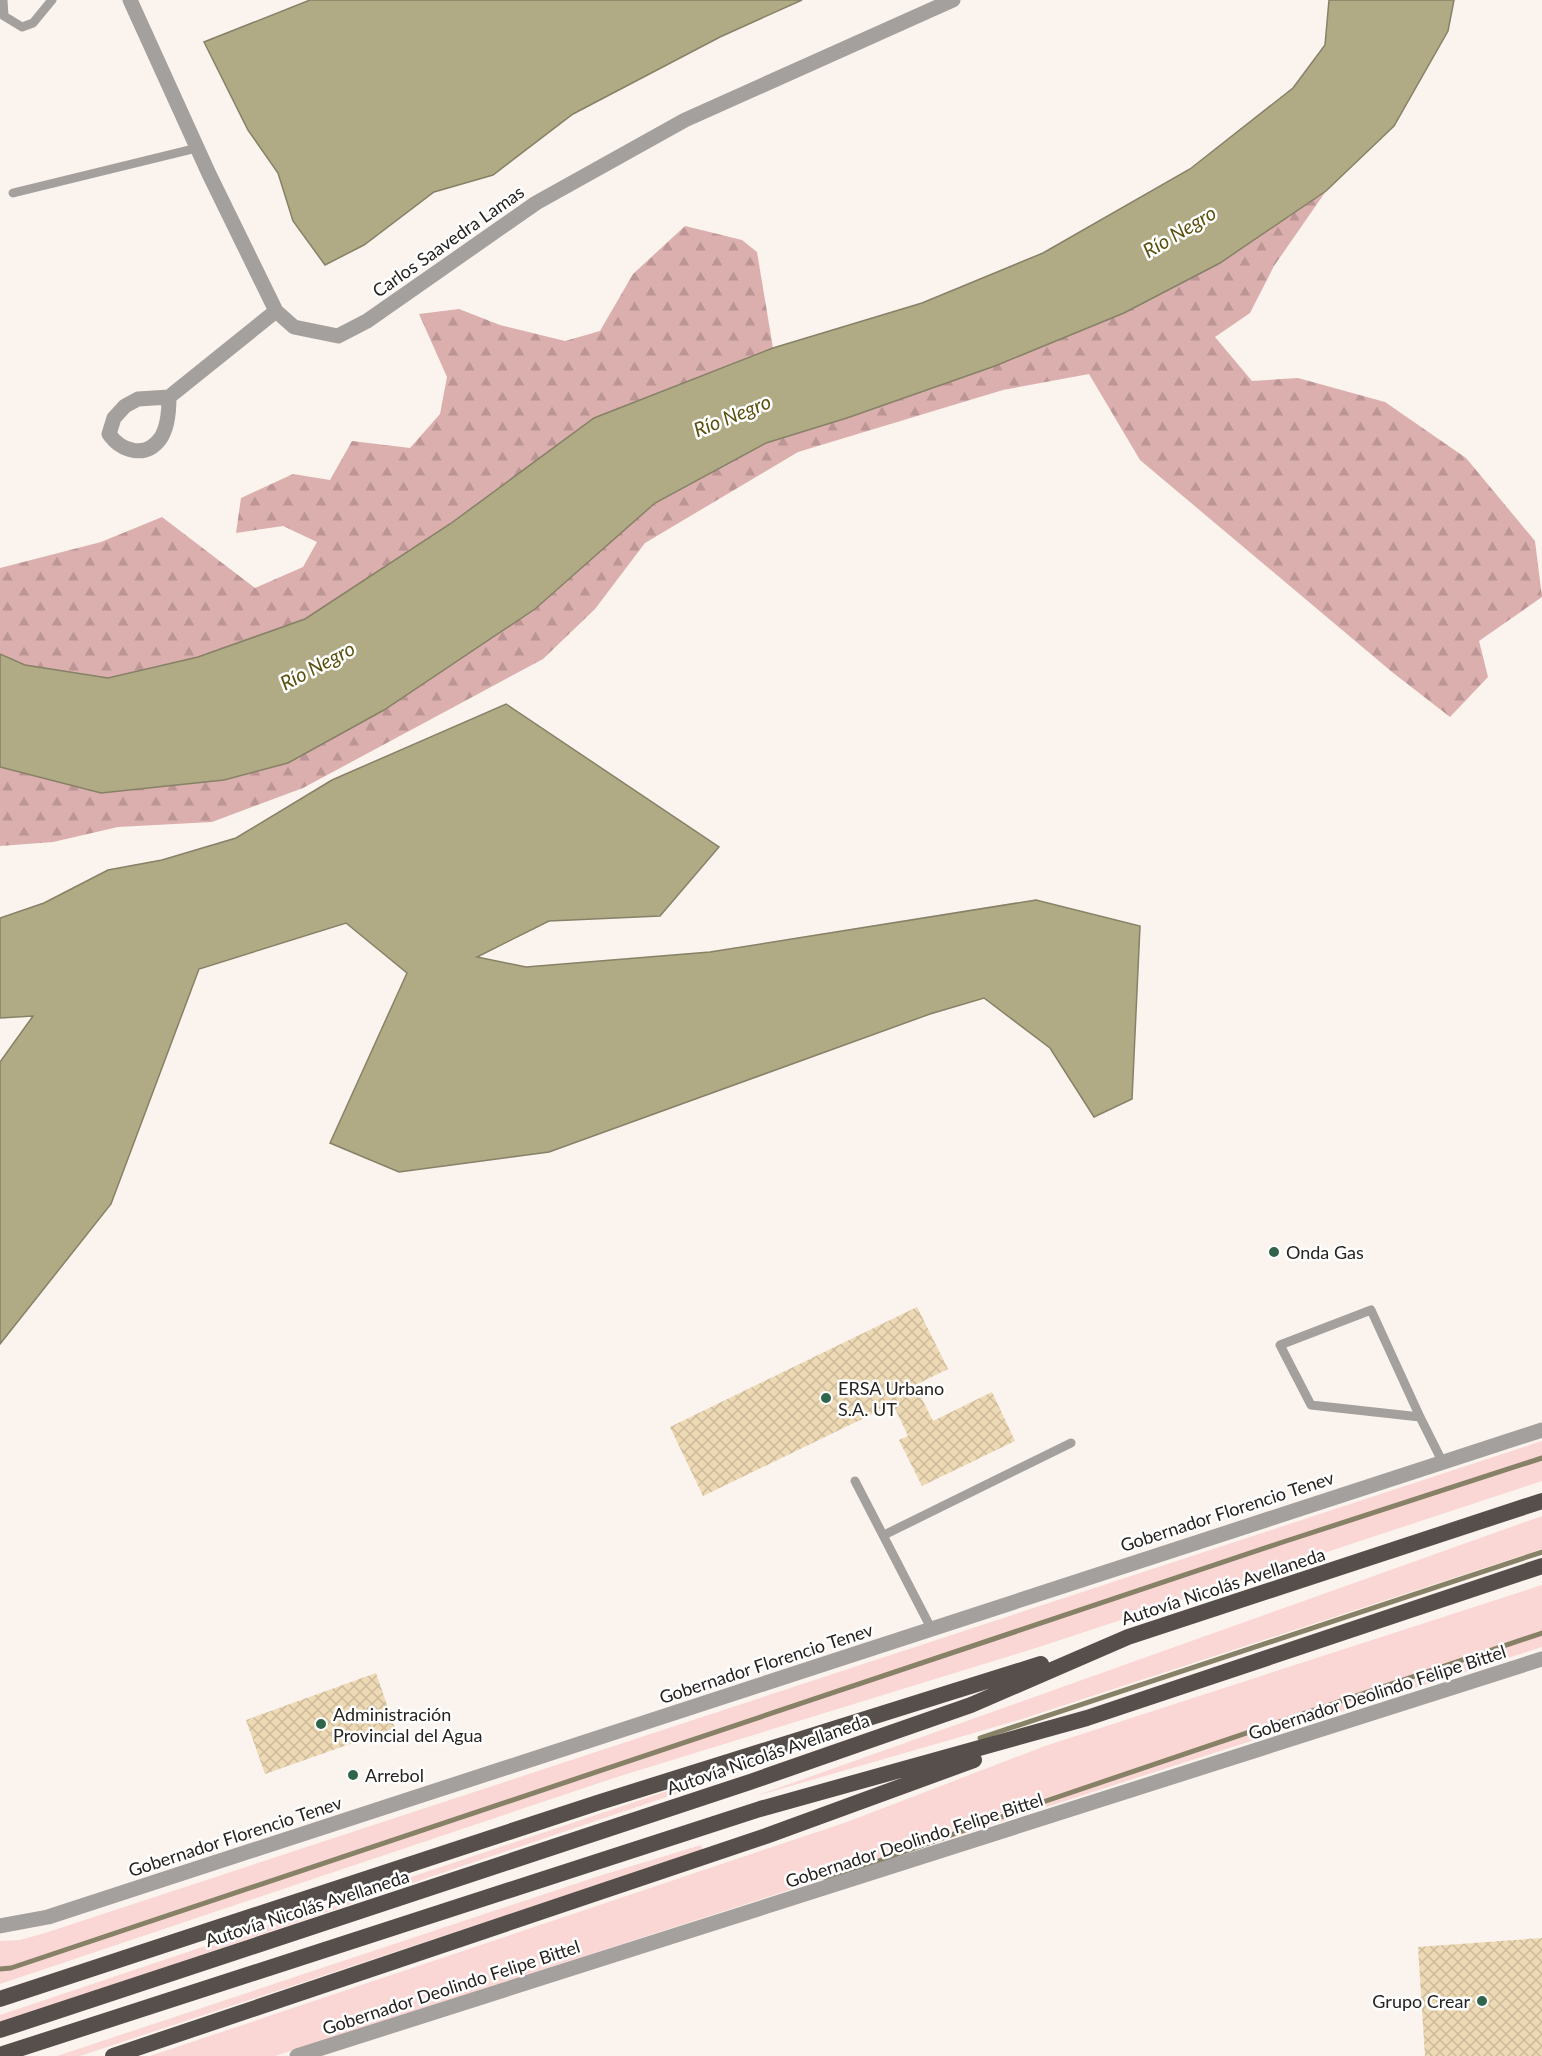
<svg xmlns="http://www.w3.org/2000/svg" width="1542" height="2056" font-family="Lato,sans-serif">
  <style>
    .grass { fill: #fad7d5 }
    .forest { fill: url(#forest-firs) }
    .water { fill: #b0aa85; stroke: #868167; stroke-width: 1.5 }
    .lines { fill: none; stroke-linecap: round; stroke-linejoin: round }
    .stream { stroke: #868167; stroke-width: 5 }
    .building { fill: url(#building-cross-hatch) }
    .service { stroke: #a4a09e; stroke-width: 9 }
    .minor { stroke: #a4a09e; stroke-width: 15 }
    .tertiary { stroke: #a4a09e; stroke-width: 15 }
    .trunk { stroke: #564f4c; stroke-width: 16 }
    .poi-dot { fill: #30654b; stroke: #fff; stroke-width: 2 }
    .labels { text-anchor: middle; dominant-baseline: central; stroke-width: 5; stroke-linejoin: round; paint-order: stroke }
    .street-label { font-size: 18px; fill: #252220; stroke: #fff }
    .poi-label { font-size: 18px; fill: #252220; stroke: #fff; text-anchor: start }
    .water-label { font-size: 20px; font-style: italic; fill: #5a510f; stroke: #fff }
  </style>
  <defs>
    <pattern id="forest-firs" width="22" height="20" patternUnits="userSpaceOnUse" patternTransform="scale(1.5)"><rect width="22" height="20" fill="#dbafad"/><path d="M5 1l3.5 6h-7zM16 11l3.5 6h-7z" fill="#bc9695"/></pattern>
    <pattern id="building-cross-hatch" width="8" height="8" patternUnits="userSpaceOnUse" patternTransform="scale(1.5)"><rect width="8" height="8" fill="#eed9b5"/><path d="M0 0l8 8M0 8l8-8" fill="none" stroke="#ccba9b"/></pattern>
  </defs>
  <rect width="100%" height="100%" fill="#fbf3ed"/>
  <path class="grass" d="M 1542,1441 L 1542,1481 L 1039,1647 L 617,1777 L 0,1984 L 0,1941 L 20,1940 L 45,1933 Z
    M 1542,1516 L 1542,1549 L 1022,1719 L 756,1796 Z
    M 1542,1585 L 1542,1647 L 275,2056 L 150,2056 L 847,1822 L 1045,1746 Z
    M 682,1786 L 684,1791 L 0,2023 L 0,2015 Z
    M 701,1845 L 703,1850 L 80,2056 L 57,2056 L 599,1876 Z"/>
  <path class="forest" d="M 1326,191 L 1274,266 L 1250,313 L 1215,337 L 1252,381 L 1298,378 L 1385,402 L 1466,458 L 1535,541 L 1542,597 L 1479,641 L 1488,677 L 1450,717 L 1392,672 L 1140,460 L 1089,374 L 1003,390 L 798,452 L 645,543 L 595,609 L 543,659 L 303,788 L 212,822 L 118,827 L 53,842 L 0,846 L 0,767 L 101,793 L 288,763 L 384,710 L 535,609 L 655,503 L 766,443 L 847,418 L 1220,263 Z
    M 685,226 L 742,240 L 757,252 L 773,348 L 675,387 L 450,524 L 305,619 L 198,657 L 108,678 L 25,665 L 0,654 L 0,568 L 101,542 L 162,517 L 255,588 L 303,567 L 317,542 L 283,526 L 236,533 L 241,498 L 293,474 L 330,480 L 352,441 L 410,448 L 440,414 L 447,377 L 419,314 L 459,309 L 500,325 L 565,341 L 600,331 L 633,274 Z"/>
  <path class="water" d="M 310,0 L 802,0 L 720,37 L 573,114 L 493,175 L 434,192 L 364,245 L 325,265 L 293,221 L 278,173 L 248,130 L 204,42 Z
    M 1329,0 L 1454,0 L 1448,31 L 1394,126 L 1326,191 L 1220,263 L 1124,313 L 995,366 L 847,418 L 766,443 L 655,503 L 535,609 L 384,710 L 288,763 L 224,780 L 101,793 L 0,767 L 0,654 L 25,665 L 108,678 L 198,657 L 305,619 L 450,524 L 594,418 L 773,348 L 922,303 L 1043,253 L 1190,169 L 1293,88 L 1325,45 Z
    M 506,704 L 719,847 L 660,916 L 549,921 L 477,957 L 526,967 L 710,952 L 1036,900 L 1140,926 L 1132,1099 L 1094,1117 L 1050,1048 L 984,998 L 930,1014 L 549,1152 L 399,1172 L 330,1143 L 407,973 L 346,923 L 199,969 L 111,1204 L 0,1344 L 0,1062 L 33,1016 L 0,1018 L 0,918 L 44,903 L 108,870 L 162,860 L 236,838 L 332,780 Z"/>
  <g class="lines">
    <path class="stream" d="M 980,1738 L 1542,1552
      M 826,1880 L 1040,1803 L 1542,1633
      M 0,1969 L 11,1968 L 1283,1542 L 1542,1458"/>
  </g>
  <path class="building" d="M 917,1307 L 948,1369 L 915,1385 L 933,1421 L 992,1392 L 1015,1441 L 922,1486 L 899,1440 L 908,1436 L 893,1404 L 703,1496 L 670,1427 Z
    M 376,1673 L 395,1728 L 265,1774 L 246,1720 Z
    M 1542,1938 L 1542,2056 L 1425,2056 L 1418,1947 Z"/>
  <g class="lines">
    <path class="service" d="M 3,0 L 4,16 L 22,27 L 33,23 L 52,0
      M 13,193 L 197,148
      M 1420,1417 L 1371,1310 L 1280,1345 L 1311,1405 L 1420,1417 L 1442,1461
      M 855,1481 L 932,1630
      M 884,1535 L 1071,1443"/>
    <path class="minor" d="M 130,0 L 209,174 L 276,311 L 294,327 L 338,336 L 367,321 L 536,203 L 685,120 L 953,0
      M 169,397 C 169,410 168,428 160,439 C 145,459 121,451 109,434 L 114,418 L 125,406 L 138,399 L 169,397 L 276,311"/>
    <path class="tertiary" d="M 0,1926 L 48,1917 L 1542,1430
      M 297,2056 L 1542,1659"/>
    <path class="trunk" d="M 0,1999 L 597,1803 L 1041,1664
      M 0,2030 L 750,1782 L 971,1705 L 1128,1637 L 1542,1501
      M 0,2055 L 760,1809 L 1087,1718 L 1542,1566
      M 113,2056 L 766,1836 L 974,1760"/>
  </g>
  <g class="poi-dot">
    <circle cx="1274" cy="1252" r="6"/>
    <circle cx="826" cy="1398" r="6"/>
    <circle cx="321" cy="1724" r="6"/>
    <circle cx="353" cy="1775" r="6"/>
    <circle cx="1482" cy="2001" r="6"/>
  </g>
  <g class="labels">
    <g class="street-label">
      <text transform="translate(448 241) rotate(-35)">Carlos Saavedra Lamas</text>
      <text transform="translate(1227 1511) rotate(-18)">Gobernador Florencio Tenev</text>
      <text transform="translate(1223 1586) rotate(-18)">Autovía Nicolás Avellaneda</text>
      <text transform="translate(766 1663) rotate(-18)">Gobernador Florencio Tenev</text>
      <text transform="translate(1377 1692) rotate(-18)">Gobernador Deolindo Felipe Bittel</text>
      <text transform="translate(768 1754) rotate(-19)">Autovía Nicolás Avellaneda</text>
      <text transform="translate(235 1836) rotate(-18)">Gobernador Florencio Tenev</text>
      <text transform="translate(914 1840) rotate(-18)">Gobernador Deolindo Felipe Bittel</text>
      <text transform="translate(307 1908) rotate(-18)">Autovía Nicolás Avellaneda</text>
      <text transform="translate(451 1987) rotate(-18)">Gobernador Deolindo Felipe Bittel</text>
    </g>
    <g class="poi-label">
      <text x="1286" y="1252">Onda Gas</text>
      <text x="838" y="1388">ERSA Urbano<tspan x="838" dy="21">S.A. UT</tspan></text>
      <text x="333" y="1714">Administración<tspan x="333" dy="21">Provincial del Agua</tspan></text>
      <text x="365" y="1775">Arrebol</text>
      <text x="1470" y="2001" text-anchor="end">Grupo Crear</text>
    </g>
    <g class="water-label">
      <text transform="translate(1179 231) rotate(-31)">Río Negro</text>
      <text transform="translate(732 415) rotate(-22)">Río Negro</text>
      <text transform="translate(317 665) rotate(-28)">Río Negro</text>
    </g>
  </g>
</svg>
